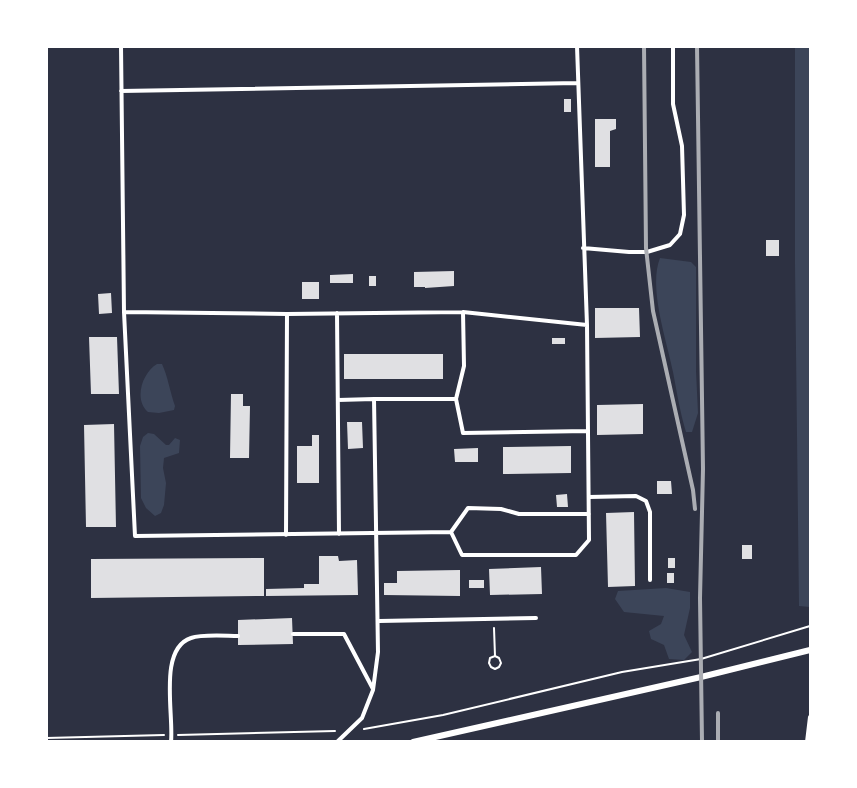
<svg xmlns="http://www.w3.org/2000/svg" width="857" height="788" font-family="'Golos Text',sans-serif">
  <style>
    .green { fill: #3c4559 }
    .building { fill: #e0e0e3 }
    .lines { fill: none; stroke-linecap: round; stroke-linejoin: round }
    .path { stroke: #fff; stroke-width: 2 }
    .service { stroke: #fff; stroke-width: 4 }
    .minor { stroke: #fff; stroke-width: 6 }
    .rail { stroke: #abadb3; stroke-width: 4 }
  </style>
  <rect width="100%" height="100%" fill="#2d3142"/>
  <path class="green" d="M 810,46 L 810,607 L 799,606 L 795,264 L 795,47 Z
    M 660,258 L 691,262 L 696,267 L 696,371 L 698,413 L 692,432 L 686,432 C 680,412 677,393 673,372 C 667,341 648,288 660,258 Z
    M 157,364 L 162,364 C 168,377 170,392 175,406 L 174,410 L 159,413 L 148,412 C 133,399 143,372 157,364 Z
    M 148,433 L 154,434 L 166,445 L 169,445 L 175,438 L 180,440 L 179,453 L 164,458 L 163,468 L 166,483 L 164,505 L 161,513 L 155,516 L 146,508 L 141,498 L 140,446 L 143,437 Z
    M 666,588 L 690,592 L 690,608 L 684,635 L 692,652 L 684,660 L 669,659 L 664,645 L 651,639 L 649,631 L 661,624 L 664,616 L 624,612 L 615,599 L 618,591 Z"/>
  <path class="building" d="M 564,99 L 571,99 L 571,112 L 564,112 Z
    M 595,119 L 616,119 L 616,129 L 610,131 L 610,167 L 595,167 Z
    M 766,240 L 779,240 L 779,256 L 766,256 Z
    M 454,271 L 454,286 L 425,288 L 425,287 L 414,287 L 414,272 Z
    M 353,274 L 353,283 L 330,283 L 330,275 Z
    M 369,276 L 376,276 L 376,286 L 369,286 Z
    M 302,282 L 319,282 L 319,299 L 302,299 Z
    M 111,293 L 112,313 L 99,314 L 98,294 Z
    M 595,308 L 639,308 L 640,337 L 595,338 Z
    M 89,337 L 117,337 L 119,394 L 91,394 Z
    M 552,338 L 565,338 L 565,344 L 552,344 Z
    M 344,354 L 443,354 L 443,379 L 344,379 Z
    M 231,394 L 243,394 L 243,406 L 250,406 L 249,458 L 230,458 Z
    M 643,404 L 643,434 L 597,435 L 597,405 Z
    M 347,422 L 362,422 L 363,448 L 348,449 Z
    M 114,424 L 116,527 L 86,527 L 84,425 Z
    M 312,435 L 319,435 L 319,483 L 297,483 L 297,446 L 312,446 Z
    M 571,446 L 571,473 L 503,474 L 503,447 Z
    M 478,448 L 478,462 L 455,462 L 454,449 Z
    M 657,481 L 671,481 L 672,494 L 657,494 Z
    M 567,494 L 568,507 L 557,507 L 556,495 Z
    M 634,512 L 635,586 L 608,587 L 606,513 Z
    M 742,545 L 752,545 L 752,559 L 742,559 Z
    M 319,556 L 338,556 L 339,561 L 357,560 L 358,595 L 266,596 L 266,589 L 304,588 L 304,584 L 319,584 Z
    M 264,558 L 264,596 L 91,598 L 91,559 Z
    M 668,558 L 675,558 L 675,568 L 668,568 Z
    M 541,567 L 542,594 L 490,595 L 489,569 Z
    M 460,570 L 460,596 L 384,595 L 384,583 L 397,583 L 397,571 Z
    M 667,573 L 674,573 L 674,583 L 667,583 Z
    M 469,580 L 484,580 L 484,588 L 469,588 Z
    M 292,618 L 293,644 L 238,645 L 238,620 Z"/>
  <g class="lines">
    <path class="path" d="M 494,628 L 495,656 L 499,658 L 501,663 L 499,667 L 495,669 L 491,667 L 489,663 L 490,658 L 495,656
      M 364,729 L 443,715 L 622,672 L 701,659 L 810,626
      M 178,735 L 335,731
      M 46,738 L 164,735"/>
    <path class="service" d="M 121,46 L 124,312 L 135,536 L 451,532 L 462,555 L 576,555 L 589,540 L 587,325 L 577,46
      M 121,91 L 577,83
      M 583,248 L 629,252 L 647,252 L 670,245 L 680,234 L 684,215 L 682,146 L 673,104 L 673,46
      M 124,312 L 287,314 L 463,312 L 464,366 L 456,399 L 374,399 L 378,652 L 373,690 L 362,718 L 337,742
      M 463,312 L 587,325
      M 337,313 L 339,534
      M 456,399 L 463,433 L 588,431
      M 338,400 L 374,399
      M 589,497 L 636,496 L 646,501 L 650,512 L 650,580
      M 451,532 L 468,508 L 501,509 L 519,514 L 589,514
      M 286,535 L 287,314
      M 379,621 L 536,618
      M 293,634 L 344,634 L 373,689
      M 171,742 C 174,714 158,649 191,638 C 202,634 226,636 238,636
      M 807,742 L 810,717"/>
    <path class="minor" d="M 413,742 L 701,677 L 810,650"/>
    <path class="rail" d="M 644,46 L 646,248 L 653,311 L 693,490 L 695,509
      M 697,46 L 703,469 L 700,598 L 702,742
      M 718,742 L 718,713"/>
  </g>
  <rect width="857" height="788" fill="none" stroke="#ffffff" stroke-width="96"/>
</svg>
